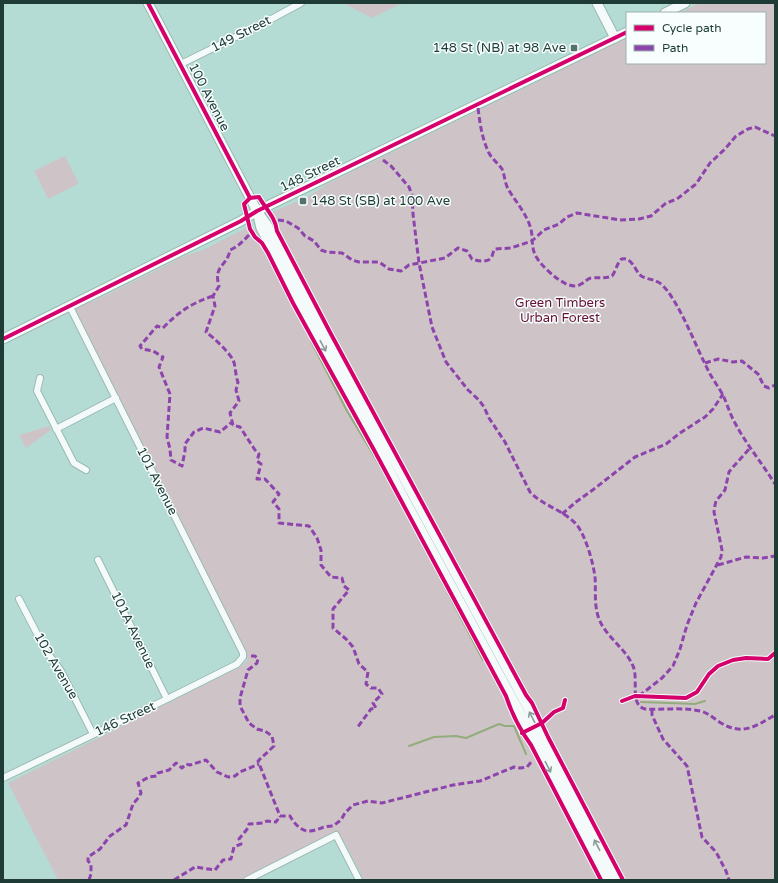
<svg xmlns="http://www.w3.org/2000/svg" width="778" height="883" font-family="'Varela Round',sans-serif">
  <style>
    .green { fill: #cec4c7 }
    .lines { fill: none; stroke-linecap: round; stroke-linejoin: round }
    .stream { stroke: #93ac7c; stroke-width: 2 }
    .street-casing { stroke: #9ab9b3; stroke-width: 8 }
    .secondary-casing { stroke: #9ab9b3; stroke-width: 11 }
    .street { stroke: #f4faf9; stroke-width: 6 }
    .secondary { stroke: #f4faf9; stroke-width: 9 }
    .quiet { stroke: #8e44ad; stroke-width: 3; stroke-dasharray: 6 3; stroke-linecap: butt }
    .cycleway-casing { stroke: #f7fefd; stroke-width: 6 }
    .cycleway { stroke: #d6006c; stroke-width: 4 }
    .oneway { stroke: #899a98 }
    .poi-dot { fill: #53736d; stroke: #f7fefd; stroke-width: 1.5 }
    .labels { text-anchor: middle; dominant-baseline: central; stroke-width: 3; stroke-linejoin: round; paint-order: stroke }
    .street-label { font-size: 13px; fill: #1e3b36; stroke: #f7fefd }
    .poi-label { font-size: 13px; fill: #1e3b36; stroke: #f7fefd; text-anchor: end }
    .park-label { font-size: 13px; fill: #671134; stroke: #f7fefd }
  </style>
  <rect width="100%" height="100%" fill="#b5dcd4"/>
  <path class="green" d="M 343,3 L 400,3 L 401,4 L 372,18 Z
    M 700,3 L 775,3 L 775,880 L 620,880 L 529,705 L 353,380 L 271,221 L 271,215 L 274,211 L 308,197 L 327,184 L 627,38 L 627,63 L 765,63 L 765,13 L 679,13 Z
    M 65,156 L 78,182 L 78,184 L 48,199 L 34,171 Z
    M 246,228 L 254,229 L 259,233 L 466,618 L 602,880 L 364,880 L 346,845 L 343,840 L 339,838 L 333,839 L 250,880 L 58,880 L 8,783 L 240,667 L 248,660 L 246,652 L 77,318 L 76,310 C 80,304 86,302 92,302 L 175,261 L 175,259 L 203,250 Z
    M 49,426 L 51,430 L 26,448 L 19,435 Z"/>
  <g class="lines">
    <path class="stream" d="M 311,341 L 347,411 L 379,464 L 421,541 L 483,660
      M 641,702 L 695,704 L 705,701
      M 409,746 L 434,737 L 456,736 L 466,738 L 499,724 L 505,726 L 514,726 L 526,754"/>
    <defs>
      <path id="street" d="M 181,64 L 264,23 L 301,3
        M 40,378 L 37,391 L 74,463 L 86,470
        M 56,429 L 116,398
        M 98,560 L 167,699
        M 19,599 L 46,651 L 61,671 L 93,734
        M 3,778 L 167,699 L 237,664 L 243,657 L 243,653 L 69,305
        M 247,880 L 336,835 L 359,880"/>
      <path id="secondary" d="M 148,3 L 257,211 L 267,225 L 527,706 L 615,880
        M 597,3 L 615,38
        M 665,13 L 685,3
        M 258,215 L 261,228 L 405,500 L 524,720 L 606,880
        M 3,339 L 241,221 L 257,211 L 627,32"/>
    </defs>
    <use href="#street" class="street-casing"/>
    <use href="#secondary" class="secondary-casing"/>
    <use href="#street" class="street"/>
    <use href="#secondary" class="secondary"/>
    <path class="quiet" d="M 478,108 C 480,124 482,139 489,153 C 492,159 498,163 502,169 C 505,176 505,186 510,192 C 517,203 526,214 530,226 C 534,237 530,248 537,258 C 540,264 555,278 561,281 C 567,285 575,288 581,284 C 585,282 587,279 591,278 C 599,277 605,279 612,276 C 616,271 618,260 622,259 C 631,257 635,269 639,274 C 645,280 651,278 658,282 C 662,284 666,289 669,293 C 686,318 696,347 710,374 C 714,381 719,388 723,395 C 727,404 730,414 735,423 C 746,444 762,463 775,484
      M 383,160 L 391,166 L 409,187 L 412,195 L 413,214 L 419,263 L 432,327 L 446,362 L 468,390 L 479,400 L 484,407 L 489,418 L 505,442 L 530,492 C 543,506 564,510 577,525 C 586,537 593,562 595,577 C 596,590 594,603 598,616 C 604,636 625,647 633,666 C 639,679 629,705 645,709 C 663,710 682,707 700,711 C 709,713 714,719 721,723 C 743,736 756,726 775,715
      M 278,220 L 286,221 L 298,228 L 305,236 L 314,241 L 321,250 L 327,252 L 342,253 L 352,260 L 359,262 L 379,262 L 389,269 L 401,271 L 409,265 L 445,258 L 458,248 L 467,251 L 472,259 C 477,261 487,263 491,258 C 493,255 493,251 495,249 L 511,248 L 532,241 L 544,230 L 559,224 L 567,217 L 577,213 L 620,220 L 639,219 L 651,216 L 666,203 L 677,199 L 696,184 L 710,163 L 725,149 L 736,136 L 748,129 L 755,127 L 775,136
      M 249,235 C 243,241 238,247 230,250 C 227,267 213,265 219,286 L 213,296 L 215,306 L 206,332 C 214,338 228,351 233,360 C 236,366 235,375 238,382 L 236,390 L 239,401 L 230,413 L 233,425 L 240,427 L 255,450 L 259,454 L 257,461 L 261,464 L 257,479 L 265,479 L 279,494 L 273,502 L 279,509 L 279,523 L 309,526 L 317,538 L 321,550 L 321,565 L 331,577 L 342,578 L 344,586 L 349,590 L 333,609 L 333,628 L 346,639 L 353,647 L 359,664 L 368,672 L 366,684 L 371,688 L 378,688 L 382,694 L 373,703 L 376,708 L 371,709 L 357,728
      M 213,296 C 192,303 178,312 163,328 L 157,326 L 140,346 L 142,349 L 153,351 L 163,357 L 159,367 L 170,394 L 167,437 L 170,449 L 171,460 L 182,466 L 185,451 L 185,444 L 194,432 L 203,428 L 220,432 L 232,422
      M 705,363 L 718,359 L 733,362 L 742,361 L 758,374 L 764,386 L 769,388 L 775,385
      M 562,514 L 576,502 L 594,489 L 635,457 L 666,444 L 680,433 L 705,417 L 713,409 L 723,394
      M 718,565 L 746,557 L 763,558 L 775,556
      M 251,656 L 255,656 L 258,659 L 257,663 L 248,670 L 240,698 L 240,706 L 249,723 L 257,729 L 265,731 L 272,736 L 274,746 L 258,761 L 280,816 L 290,816 C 294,823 301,832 310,831 C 319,830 323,826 333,826 L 341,820 L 345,813 L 353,805 L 368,801 L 382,803 L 453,785 L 480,781 L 514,767 L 520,768 L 527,767 L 533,760
      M 639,696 L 662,678 L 673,666 L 680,649 L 687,625 L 696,603 L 721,557 L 722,550 L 714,512 L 715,505 L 716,501 L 725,490 L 729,472 L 733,467 L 750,448
      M 652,710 L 652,715 L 663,739 L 687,766 L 702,837 L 716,852 L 726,871 L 729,880
      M 89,880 L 91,874 L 91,864 L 88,861 L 88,857 L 100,849 L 110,836 L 126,825 L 133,804 L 139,797 L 141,793 L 138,783 L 149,777 L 157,776 L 158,773 L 169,770 L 176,763 L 182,768 L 186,764 L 190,765 L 206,760 L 217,772 L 228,777 L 235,776 L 240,772 L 259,764
      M 174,880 L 195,867 L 215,870 L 223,860 L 231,859 L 234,847 L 241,844 L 239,839 L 248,828 L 249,824 L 263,823 L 267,821 L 276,822 L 280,816"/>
    <defs>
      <path id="cycleway" d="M 148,3 L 250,198
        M 3,339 L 241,221 L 257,211 L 627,32
        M 622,701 L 635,696 L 686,698 L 697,692 L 709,674 L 718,666 L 733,660 L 746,658 L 768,659 L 775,653
        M 522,733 L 542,723 L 554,712 L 563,708 L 565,700
        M 601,880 L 531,745 C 520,730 512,714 506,696 L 374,450 L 293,303 L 268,253 L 262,243 L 255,237 L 250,229 L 244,204 L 250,198 L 259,197 C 265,208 276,218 277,231 L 332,336 L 526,695 L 532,703 L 548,737 L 623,880"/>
    </defs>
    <use href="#cycleway" class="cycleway-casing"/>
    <use href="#cycleway" class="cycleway"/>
  </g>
  <defs><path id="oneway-shaft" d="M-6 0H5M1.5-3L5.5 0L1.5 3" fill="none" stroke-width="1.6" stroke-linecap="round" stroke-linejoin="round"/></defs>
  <g class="oneway">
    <use href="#oneway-shaft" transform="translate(323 346) rotate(62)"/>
    <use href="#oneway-shaft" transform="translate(532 717) rotate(-117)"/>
    <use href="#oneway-shaft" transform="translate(548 767) rotate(63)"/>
    <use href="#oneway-shaft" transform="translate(597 845) rotate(-117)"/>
  </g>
  <g class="poi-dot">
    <rect x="570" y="44" width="8" height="8" rx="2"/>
    <rect x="299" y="197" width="8" height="8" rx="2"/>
  </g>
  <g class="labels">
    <g class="street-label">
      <text transform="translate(241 34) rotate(-27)">149 Street</text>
      <text transform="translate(209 97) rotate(63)">100 Avenue</text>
      <text transform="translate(310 174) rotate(-26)">148 Street</text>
      <text transform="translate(157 481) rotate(63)">101 Avenue</text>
      <text transform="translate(133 630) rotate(64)">101A Avenue</text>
      <text transform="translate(56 666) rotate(60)">102 Avenue</text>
      <text transform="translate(125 719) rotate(-25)">146 Street</text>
    </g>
    <g class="poi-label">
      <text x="566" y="48">148 St (NB) at 98 Ave</text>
      <text x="311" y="201" text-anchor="start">148 St (SB) at 100 Ave</text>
    </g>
    <g class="park-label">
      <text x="560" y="303">Green Timbers<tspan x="560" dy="15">Urban Forest</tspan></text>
    </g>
  </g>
  <rect width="778" height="883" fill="none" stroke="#1e3b36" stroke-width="8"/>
  <rect x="626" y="12" width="140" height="52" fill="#f7fefd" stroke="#a0b0ad"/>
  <rect x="634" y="25" width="20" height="6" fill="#d6006c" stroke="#a0b0ad"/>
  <text x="662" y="32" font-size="12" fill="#1e3b36">Cycle path</text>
  <rect x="634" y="45" width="20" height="6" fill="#8e44ad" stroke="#a0b0ad"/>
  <text x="662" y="52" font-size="12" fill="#1e3b36">Path</text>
</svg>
